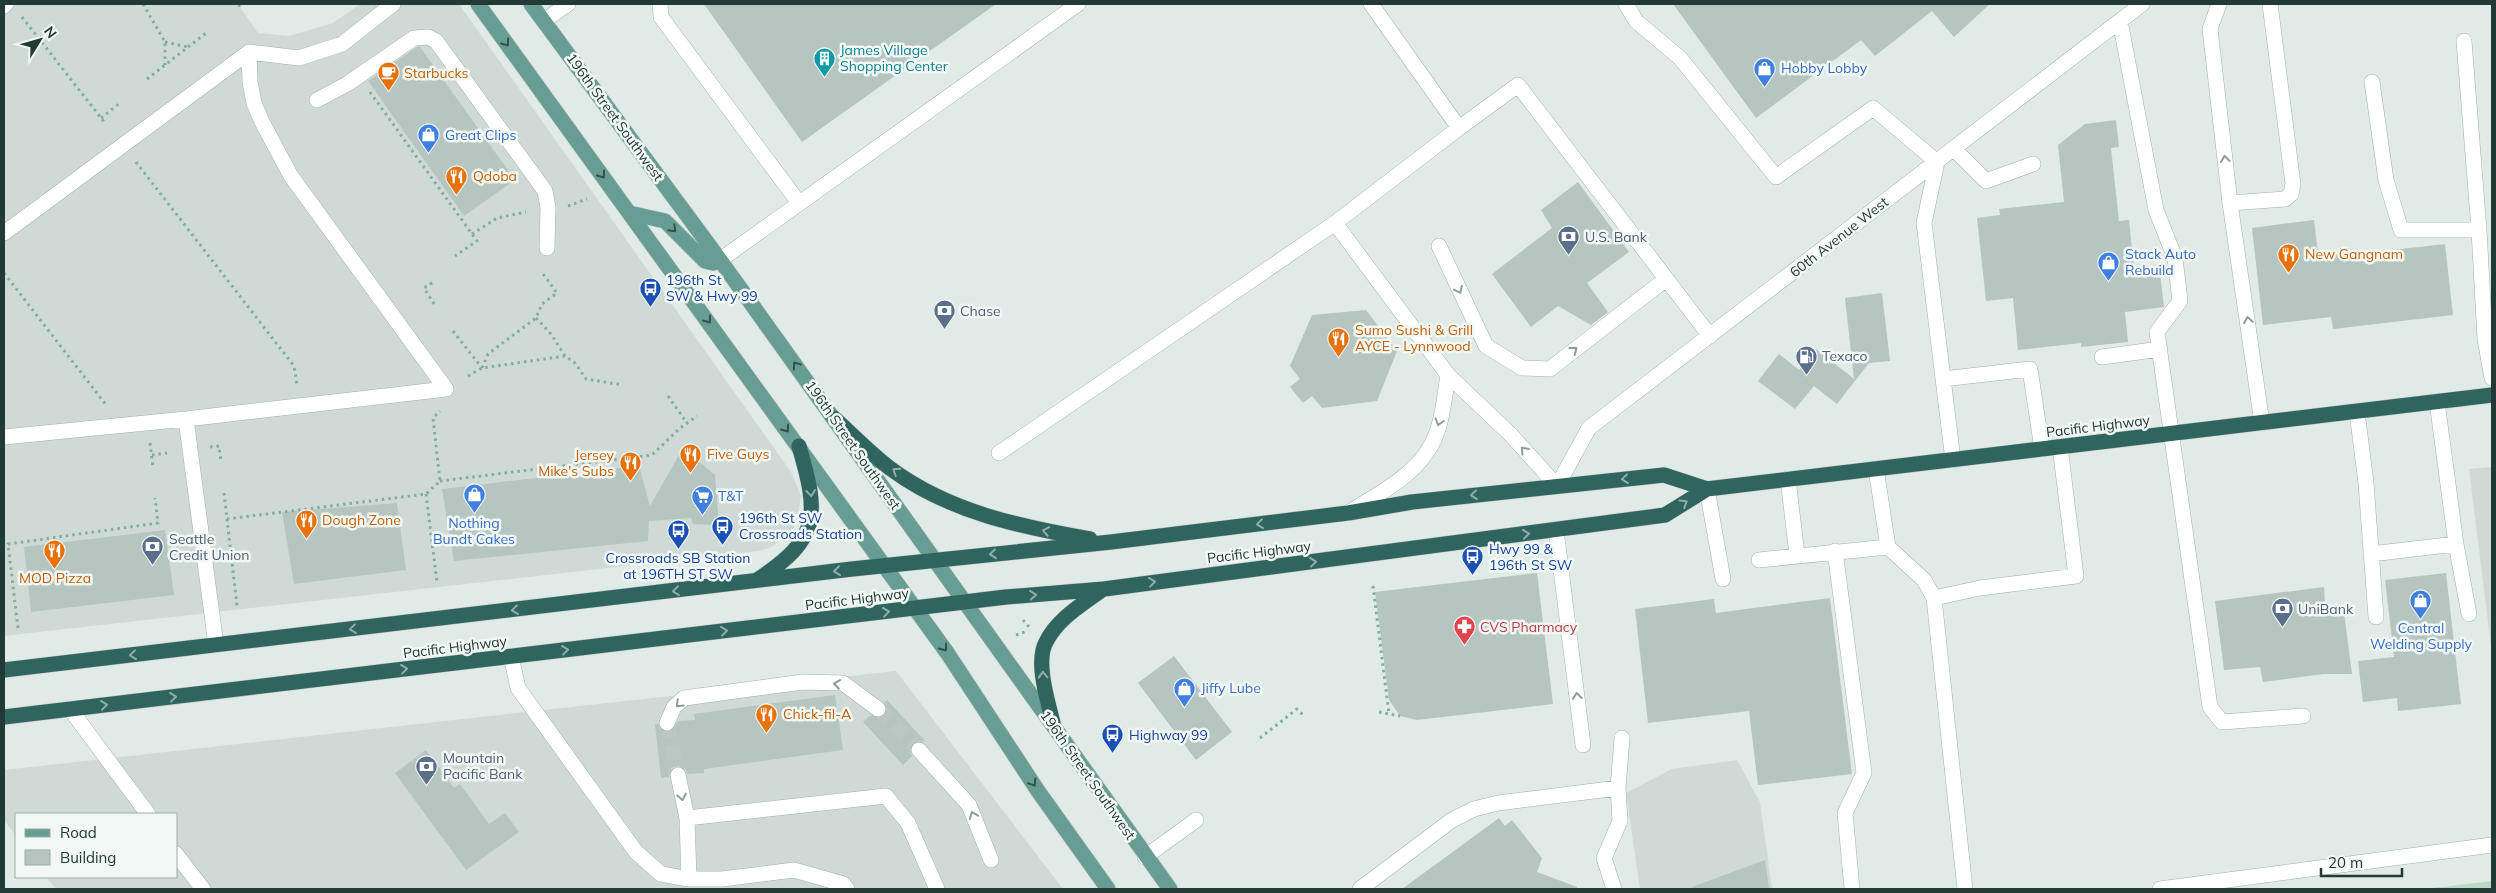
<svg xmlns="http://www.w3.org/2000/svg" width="2496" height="893" font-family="Mulish,sans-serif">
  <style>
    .built { fill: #cfdad6 }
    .green { fill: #badac6 }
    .building { fill: #b6c5c0 }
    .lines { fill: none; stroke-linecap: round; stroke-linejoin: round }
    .minor-tunnel { stroke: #bac7c3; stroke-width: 15; stroke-dasharray: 15 8; stroke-linecap: butt }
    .minor-casing { stroke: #a3b1ae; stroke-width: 16 }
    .major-casing { stroke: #bdc4c2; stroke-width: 16 }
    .highway-casing { stroke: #bdc4c2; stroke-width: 16 }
    .path { stroke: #83aca3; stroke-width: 3; stroke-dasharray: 2.5 4; stroke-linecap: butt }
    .minor { stroke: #fff; stroke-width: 15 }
    .major { stroke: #689d94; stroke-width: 15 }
    .highway { stroke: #30645e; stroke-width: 15 }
    .oneway { stroke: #34524d }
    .oneway2 { stroke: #909c9a }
    .oneway3 { stroke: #90aea9 }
    .labels { text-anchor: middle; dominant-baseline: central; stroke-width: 5; stroke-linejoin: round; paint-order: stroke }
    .culture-label { font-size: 14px; fill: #0d838f; stroke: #f1f7f4; text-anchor: start }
    .shop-label { font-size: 14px; fill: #366cbe; stroke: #f1f7f4; text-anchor: start }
    .food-label { font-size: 14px; fill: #c56008; stroke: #f1f7f4; text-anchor: start }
    .street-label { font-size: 14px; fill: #223935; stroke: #f1f7f4 }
    .service-label { font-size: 14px; fill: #4e5e75; stroke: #f1f7f4; text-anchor: start }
    .transit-label { font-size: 14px; fill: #164399; stroke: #f1f7f4; text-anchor: start }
    .health-label { font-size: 14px; fill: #be3a42; stroke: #f1f7f4; text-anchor: start }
  </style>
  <rect width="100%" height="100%" fill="#e0eae7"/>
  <path class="built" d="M 4,4 L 238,4 L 258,33 L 289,36 L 333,23 L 360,4 L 459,4 L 791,472 L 801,496 L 797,521 L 791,532 L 770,548 L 758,551 L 4,636 Z
    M 2492,467 L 2492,654 L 2469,469 Z
    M 896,671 L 1063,889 L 56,889 L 46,877 L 176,877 L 176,814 L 16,814 L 16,836 L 4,820 L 4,770 Z
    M 1737,760 L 1760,802 L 1772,889 L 1640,889 L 1626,793 L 1672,769 Z"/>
  <path class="green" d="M 2492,881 L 2492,889 L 2425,889 Z"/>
  <path class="building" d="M 704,4 L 996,4 L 802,142 Z
    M 1673,4 L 1990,4 L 1954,37 L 1932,11 L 1875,56 L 1861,40 L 1756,118 Z
    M 417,47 L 420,47 L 515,180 L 464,216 L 368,81 Z
    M 2116,120 L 2119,147 L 2111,148 L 2119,221 L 2129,220 L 2134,268 L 2159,265 L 2164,307 L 2125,312 L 2128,342 L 2081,347 L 2081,343 L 2018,350 L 2013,298 L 1986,301 L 1977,218 L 2000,215 L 1999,209 L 2064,202 L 2058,145 L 2085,124 Z
    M 1578,182 L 1629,252 L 1587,283 L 1608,312 L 1591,325 L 1558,306 L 1531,327 L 1492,274 L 1552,228 L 1541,210 Z
    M 2314,220 L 2318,253 L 2358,249 L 2358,254 L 2445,244 L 2453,315 L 2333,329 L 2331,317 L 2263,325 L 2252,228 Z
    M 1882,293 L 1890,361 L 1869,363 L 1837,404 L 1814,386 L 1795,409 L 1758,381 L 1779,354 L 1799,370 L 1816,349 L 1854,379 L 1845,298 Z
    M 1366,310 L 1397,351 L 1377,401 L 1322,408 L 1312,396 L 1303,403 L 1290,387 L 1300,379 L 1290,366 L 1312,315 Z
    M 683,448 L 715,475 L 719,525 L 693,524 L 691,518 L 649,521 L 648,541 L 454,561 L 442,489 L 639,466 L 650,506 Z
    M 397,503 L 406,570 L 294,584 L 282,512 Z
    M 165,530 L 174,595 L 31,612 L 24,547 Z
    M 1537,573 L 1553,704 L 1417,720 L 1400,716 L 1389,700 L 1375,592 Z
    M 2446,573 L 2461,704 L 2398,711 L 2397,698 L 2363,702 L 2358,661 L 2394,657 L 2385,580 Z
    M 2324,587 L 2325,605 L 2343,605 L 2352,674 L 2323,674 L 2263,682 L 2260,667 L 2224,670 L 2215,601 Z
    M 1830,598 L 1852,774 L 1758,785 L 1749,711 L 1648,723 L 1635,609 L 1714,599 L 1716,613 Z
    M 1174,656 L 1232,732 L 1196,760 L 1138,683 Z
    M 835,695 L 843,750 L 704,769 L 704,773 L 687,774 L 685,768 L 677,766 L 671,768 L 669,777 L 661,778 L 655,724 L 658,724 L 663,731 L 669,732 L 673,730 L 678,721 L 695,720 L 694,714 Z
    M 887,700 L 926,742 L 918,741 L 912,743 L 910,752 L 912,756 L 903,765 L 863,722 L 871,715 L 877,718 L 885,715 L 887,710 L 884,703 Z
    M 426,750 L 454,788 L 460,784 L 489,824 L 505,813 L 519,832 L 466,870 L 395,773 Z
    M 1499,818 L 1505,826 L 1512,820 L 1542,858 L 1537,872 L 1577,887 L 1577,889 L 1402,889 Z
    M 1765,860 L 1769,889 L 1693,889 L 1692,887 Z"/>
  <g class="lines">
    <path class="minor-tunnel" d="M 878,709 L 919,750
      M 667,723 L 678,775"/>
    <defs>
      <path id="minor" d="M 660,4 L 661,17 L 799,203
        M 1371,4 L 1459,128 L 1518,85 L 1710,336
        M 1626,4 L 1636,21 L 1680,58 L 1776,177 L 1873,108 L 1937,162 L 1924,223 L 1953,460
        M 2219,4 L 2210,29 L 2230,203 L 2262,423
        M 4,6 L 6,4
        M 544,21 L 568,4
        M 2120,21 L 2156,210 L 2175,258 L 2180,301 L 2157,332 L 2210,707 L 2222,722 L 2303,716
        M 2464,41 L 2479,230
        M 2372,82 L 2386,180 L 2401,230 L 2479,230 L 2485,339 L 2492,378
        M 317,100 L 347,84 L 414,38 L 428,37 L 436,41 L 545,191 L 548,208 L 547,248
        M 1459,128 L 1335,223 L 1448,375 L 1511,435 L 1557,486 L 1589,428 L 2142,4
        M 1954,149 L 1986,181 L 2033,164
        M 2230,203 L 2285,199 L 2291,194 L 2293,184 L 2270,4
        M 4,233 L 249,52
        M 1439,246 L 1486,346 L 1522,368 L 1550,369 L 1666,279
        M 720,260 L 1078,4
        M 2102,357 L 2160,349
        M 1943,379 L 2030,369 L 2042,449
        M 2437,402 L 2456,544 L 2469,614
        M 2357,412 L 2366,483 L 2376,617
        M 186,419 L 446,389 L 291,176 L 262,122 L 254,103 L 250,82 L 249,52 L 299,58 L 342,44 L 393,4
        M 4,437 L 186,419 L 216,645
        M 999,453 L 1335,223
        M 1788,479 L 1797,555
        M 1707,489 L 1723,579
        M 1348,513 C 1376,495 1408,480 1427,452 C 1442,431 1444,400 1448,375
        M 1556,530 L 1583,745
        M 1888,547 L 1924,580 L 1934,598 L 1965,889
        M 1835,551 L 1864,773 L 1845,813 L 1852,889
        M 2371,554 L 2456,544
        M 1759,560 L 1888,547 L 1876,469
        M 1934,598 L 1980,588 L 2076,576 L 2060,447
        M 511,656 L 518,688 L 636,852 L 661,874 L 689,879 L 722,879 L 794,870 L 843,884 L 847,889
        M 70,709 L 148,814
        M 667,723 L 674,707 L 684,698 L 803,682 L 843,683 L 878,709
        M 919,750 L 969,805 L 991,860
        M 678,775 L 687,818
        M 176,854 L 203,889
        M 1145,857 L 1196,820
        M 689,879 L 687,818 L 886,796 L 908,823 L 937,889
        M 1360,889 L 1452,820 L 1474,809 L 1498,803 L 1618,788
        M 1614,889 L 1604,858 L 1620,821 L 1618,788 L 1622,738
        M 2160,889 L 2492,845"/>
      <path id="major" d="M 478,4 L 948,654 L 1038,791 L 1108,889
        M 531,4 L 720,260 L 1170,889
        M 629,213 L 665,221 L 705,261 L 713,263 L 720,260"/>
      <path id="highway" d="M 834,418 C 853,435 871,454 891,469 C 949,512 1021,527 1090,539
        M 757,580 C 821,538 819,515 799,446
        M 4,670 L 852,569 L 1111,542 L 1348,513 L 1412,502 L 1664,475 L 1707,489 L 2492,395
        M 4,717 L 1006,597 L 1104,589 L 1665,515 L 1707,489
        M 1053,723 C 1048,702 1035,662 1046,642 C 1058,618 1083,604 1103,589"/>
    </defs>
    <use href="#minor" class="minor-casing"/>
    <use href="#major" class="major-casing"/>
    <use href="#highway" class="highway-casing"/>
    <path class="path" d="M 143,4 L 165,42 L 165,65
      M 238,6 L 243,4
      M 22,17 L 105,123
      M 165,42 L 188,47
      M 147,79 L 206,33
      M 370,92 L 477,241 L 455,256
      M 101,118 L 120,103
      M 136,162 L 294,366 L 297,385
      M 568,206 L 587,199
      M 472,234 L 497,218 L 526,212
      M 4,273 L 107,406
      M 434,304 L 424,288 L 435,281
      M 536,318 L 551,334 L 565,356
      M 453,331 L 482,368
      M 482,368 L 488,354 L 536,318 L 542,304 L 557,293 L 541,271
      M 468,376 L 482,368 L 565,356 L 575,363 L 586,379 L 623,385
      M 668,396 L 687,423
      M 150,443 L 153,468
      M 210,447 L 219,446 L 221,462
      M 152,455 L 167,453
      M 440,481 L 652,455 L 679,429 L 697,416
      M 224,493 L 237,606
      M 426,494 L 437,582
      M 227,519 L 426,494 L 440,481 L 433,418 L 440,411
      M 1373,586 L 1389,714
      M 1023,620 L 1029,627
      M 18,628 L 8,544 L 158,523 L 155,498
      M 1016,635 L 1028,631
      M 1379,712 L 1400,716
      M 1260,738 L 1297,709 L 1303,715"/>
    <use href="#minor" class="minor"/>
    <use href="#major" class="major"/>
    <use href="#highway" class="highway"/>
  </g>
  <defs><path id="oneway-chevron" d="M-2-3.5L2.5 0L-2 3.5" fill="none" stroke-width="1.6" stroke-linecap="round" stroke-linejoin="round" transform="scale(1.25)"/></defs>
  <g class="oneway">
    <use href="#oneway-chevron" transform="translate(506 43) rotate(54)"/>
    <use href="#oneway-chevron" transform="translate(602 175) rotate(54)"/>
    <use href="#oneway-chevron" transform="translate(673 229) rotate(45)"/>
    <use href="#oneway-chevron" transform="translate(708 320) rotate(54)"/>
    <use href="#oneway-chevron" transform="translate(796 365) rotate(-126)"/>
    <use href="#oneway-chevron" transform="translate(786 429) rotate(54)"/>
    <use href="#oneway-chevron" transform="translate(944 648) rotate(55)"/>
    <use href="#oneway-chevron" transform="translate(1033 783) rotate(57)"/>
  </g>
  <g class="oneway2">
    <use href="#oneway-chevron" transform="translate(2225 159) rotate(-96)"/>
    <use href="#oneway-chevron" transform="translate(1459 290) rotate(65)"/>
    <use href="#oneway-chevron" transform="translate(2248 320) rotate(-99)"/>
    <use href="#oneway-chevron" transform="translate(1574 350) rotate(-38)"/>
    <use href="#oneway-chevron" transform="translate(1439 422) rotate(108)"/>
    <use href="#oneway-chevron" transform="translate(1524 450) rotate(-132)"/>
    <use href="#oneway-chevron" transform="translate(837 684) rotate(-172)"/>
    <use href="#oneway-chevron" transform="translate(1577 696) rotate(-97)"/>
    <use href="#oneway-chevron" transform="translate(679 704) rotate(136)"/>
    <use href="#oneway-chevron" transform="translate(682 797) rotate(79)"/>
    <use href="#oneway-chevron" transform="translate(973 815) rotate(-112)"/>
  </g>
  <g class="oneway3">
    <use href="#oneway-chevron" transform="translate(896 471) rotate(-147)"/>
    <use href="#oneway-chevron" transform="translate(1625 479) rotate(174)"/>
    <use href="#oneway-chevron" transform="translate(811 493) rotate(83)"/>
    <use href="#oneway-chevron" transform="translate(1474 495) rotate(174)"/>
    <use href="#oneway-chevron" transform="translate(1684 503) rotate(-32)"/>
    <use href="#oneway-chevron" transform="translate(1260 524) rotate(173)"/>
    <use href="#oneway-chevron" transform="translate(1046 531) rotate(-169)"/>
    <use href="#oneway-chevron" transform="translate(1526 534) rotate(-7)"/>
    <use href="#oneway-chevron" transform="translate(993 554) rotate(174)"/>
    <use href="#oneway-chevron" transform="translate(1313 562) rotate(-7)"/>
    <use href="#oneway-chevron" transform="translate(837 571) rotate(173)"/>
    <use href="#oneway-chevron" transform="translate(1152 582) rotate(-7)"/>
    <use href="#oneway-chevron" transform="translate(676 591) rotate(173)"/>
    <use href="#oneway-chevron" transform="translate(1033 595) rotate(-5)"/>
    <use href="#oneway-chevron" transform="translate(515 610) rotate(173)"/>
    <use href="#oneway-chevron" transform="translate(886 612) rotate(-7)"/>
    <use href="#oneway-chevron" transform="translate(353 629) rotate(173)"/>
    <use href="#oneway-chevron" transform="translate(724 631) rotate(-7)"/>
    <use href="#oneway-chevron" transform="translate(565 650) rotate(-7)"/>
    <use href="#oneway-chevron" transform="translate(133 655) rotate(173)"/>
    <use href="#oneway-chevron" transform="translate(404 669) rotate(-7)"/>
    <use href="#oneway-chevron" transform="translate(1043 675) rotate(-92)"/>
    <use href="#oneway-chevron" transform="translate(173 697) rotate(-7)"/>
    <use href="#oneway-chevron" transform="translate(104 705) rotate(-7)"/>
  </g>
  <defs>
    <symbol id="building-pin" viewBox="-11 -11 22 30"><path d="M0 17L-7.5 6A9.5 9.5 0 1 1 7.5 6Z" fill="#0f9aa8" stroke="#f1f7f4"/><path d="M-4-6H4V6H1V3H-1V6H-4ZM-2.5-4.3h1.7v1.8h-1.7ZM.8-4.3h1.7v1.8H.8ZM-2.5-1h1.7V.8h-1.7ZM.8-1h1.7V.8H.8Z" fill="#fff"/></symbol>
    <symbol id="shop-pin" viewBox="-11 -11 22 30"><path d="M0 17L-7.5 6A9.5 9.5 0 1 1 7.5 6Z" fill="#3f7fe0" stroke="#f1f7f4"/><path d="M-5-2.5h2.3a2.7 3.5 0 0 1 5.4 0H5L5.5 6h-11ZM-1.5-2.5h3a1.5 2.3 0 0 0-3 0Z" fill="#fff"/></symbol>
    <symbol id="cafe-pin" viewBox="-11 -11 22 30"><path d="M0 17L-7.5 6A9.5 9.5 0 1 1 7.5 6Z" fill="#e8710a" stroke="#f1f7f4"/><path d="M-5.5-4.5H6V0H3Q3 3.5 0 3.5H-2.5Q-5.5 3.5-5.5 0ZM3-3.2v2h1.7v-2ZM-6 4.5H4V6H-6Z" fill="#fff"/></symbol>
    <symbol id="restaurant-pin" viewBox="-11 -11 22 30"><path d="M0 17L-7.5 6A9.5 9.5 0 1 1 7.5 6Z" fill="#e8710a" stroke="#f1f7f4"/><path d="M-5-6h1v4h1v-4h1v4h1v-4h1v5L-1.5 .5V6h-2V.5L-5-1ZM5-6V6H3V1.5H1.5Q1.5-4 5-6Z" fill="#fff"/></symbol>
    <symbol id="bank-pin" viewBox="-11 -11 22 30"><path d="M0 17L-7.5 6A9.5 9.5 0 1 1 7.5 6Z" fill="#5c6f8a" stroke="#f1f7f4"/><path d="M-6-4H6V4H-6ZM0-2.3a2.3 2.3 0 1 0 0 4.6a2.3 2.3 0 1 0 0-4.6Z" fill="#fff"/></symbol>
    <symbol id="bus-pin" viewBox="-11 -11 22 30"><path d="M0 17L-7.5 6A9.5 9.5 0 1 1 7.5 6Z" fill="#1a4fb4" stroke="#f1f7f4"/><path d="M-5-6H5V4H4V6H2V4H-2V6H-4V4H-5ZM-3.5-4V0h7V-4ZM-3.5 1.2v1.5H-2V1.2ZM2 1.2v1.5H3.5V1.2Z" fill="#fff"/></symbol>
    <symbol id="fuel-pin" viewBox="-11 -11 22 30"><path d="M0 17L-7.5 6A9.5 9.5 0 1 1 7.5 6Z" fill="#5c6f8a" stroke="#f1f7f4"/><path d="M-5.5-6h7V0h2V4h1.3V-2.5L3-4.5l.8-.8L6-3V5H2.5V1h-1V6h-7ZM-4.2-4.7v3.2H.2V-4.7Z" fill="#fff"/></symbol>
    <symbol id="supermarket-pin" viewBox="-11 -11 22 30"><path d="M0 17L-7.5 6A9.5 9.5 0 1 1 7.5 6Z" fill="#3f7fe0" stroke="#f1f7f4"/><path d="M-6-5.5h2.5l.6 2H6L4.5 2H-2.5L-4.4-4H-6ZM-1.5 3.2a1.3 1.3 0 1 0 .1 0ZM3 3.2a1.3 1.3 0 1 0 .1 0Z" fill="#fff"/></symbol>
    <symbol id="pharmacy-pin" viewBox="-11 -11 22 30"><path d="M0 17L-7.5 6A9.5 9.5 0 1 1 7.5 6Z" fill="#e0444e" stroke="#f1f7f4"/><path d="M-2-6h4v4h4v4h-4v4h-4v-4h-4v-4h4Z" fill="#fff"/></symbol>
  </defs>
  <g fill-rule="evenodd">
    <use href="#building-pin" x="812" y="46" width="25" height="34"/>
    <use href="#shop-pin" x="1752" y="56" width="25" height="34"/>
    <use href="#cafe-pin" x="376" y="60" width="25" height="34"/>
    <use href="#shop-pin" x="416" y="122" width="25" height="34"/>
    <use href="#restaurant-pin" x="444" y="164" width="25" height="34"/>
    <use href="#bank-pin" x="1556" y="224" width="25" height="34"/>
    <use href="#restaurant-pin" x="2276" y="242" width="25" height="34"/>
    <use href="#shop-pin" x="2096" y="250" width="25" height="34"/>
    <use href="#bus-pin" x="638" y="276" width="25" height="34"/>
    <use href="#bank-pin" x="932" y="298" width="25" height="34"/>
    <use href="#restaurant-pin" x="1326" y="326" width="25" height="34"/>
    <use href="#fuel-pin" x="1794" y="344" width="25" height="34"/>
    <use href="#restaurant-pin" x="678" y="442" width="25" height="34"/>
    <use href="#restaurant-pin" x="618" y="450" width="25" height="34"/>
    <use href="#shop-pin" x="462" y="482" width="25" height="34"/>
    <use href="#supermarket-pin" x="690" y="484" width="25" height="34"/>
    <use href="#restaurant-pin" x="294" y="508" width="25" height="34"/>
    <use href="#bus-pin" x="710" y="514" width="25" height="34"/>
    <use href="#bus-pin" x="666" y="518" width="25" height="34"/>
    <use href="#bank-pin" x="140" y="534" width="25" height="34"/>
    <use href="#restaurant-pin" x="42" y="538" width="25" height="34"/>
    <use href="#bus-pin" x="1460" y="544" width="25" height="34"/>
    <use href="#shop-pin" x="2408" y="588" width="25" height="34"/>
    <use href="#bank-pin" x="2270" y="596" width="25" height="34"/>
    <use href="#pharmacy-pin" x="1452" y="614" width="25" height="34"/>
    <use href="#shop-pin" x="1172" y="676" width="25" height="34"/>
    <use href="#restaurant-pin" x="754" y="702" width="25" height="34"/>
    <use href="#bus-pin" x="1100" y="722" width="25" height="34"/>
    <use href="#bank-pin" x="414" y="754" width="25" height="34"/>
  </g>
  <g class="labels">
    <g class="culture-label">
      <text x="840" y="50">James Village<tspan x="840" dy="16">Shopping Center</tspan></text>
    </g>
    <g class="shop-label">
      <text x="1781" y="68">Hobby Lobby</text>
      <text x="445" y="135">Great Clips</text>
      <text x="2125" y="254">Stack Auto<tspan x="2125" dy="16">Rebuild</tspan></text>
      <text x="718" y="496">T&amp;T</text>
      <text x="474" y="523" text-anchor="middle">Nothing<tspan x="474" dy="16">Bundt Cakes</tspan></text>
      <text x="2421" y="628" text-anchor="middle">Central<tspan x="2421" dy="16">Welding Supply</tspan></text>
      <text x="1201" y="688">Jiffy Lube</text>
    </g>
    <g class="food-label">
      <text x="404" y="73">Starbucks</text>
      <text x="473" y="176">Qdoba</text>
      <text x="2305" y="254">New Gangnam</text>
      <text x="1355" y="330">Sumo Sushi &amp; Grill<tspan x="1355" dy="16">AYCE - Lynnwood</tspan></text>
      <text x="707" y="454">Five Guys</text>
      <text x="614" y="455" text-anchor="end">Jersey<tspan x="614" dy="16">Mike's Subs</tspan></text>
      <text x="322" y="520">Dough Zone</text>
      <text x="55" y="578" text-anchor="middle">MOD Pizza</text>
      <text x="783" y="714">Chick-fil-A</text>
    </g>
    <g class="street-label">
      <text transform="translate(615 117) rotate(54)">196th Street Southwest</text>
      <text transform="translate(1839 237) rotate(-38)">60th Avenue West</text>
      <text transform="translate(2098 426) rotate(-7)">Pacific Highway</text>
      <text transform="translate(853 445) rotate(55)">196th Street Southwest</text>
      <text transform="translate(1259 552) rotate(-7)">Pacific Highway</text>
      <text transform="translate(857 599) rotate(-7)">Pacific Highway</text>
      <text transform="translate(455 647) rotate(-7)">Pacific Highway</text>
      <text transform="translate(1088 775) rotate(55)">196th Street Southwest</text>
    </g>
    <g class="service-label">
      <text x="1585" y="237">U.S. Bank</text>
      <text x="960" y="311">Chase</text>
      <text x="1822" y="356">Texaco</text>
      <text x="169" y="539">Seattle<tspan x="169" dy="16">Credit Union</tspan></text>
      <text x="2298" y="609">UniBank</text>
      <text x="443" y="758">Mountain<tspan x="443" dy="16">Pacific Bank</tspan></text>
    </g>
    <g class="transit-label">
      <text x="666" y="280">196th St<tspan x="666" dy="16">SW &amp; Hwy 99</tspan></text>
      <text x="739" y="518">196th St SW<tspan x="739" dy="16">Crossroads Station</tspan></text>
      <text x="1489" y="549">Hwy 99 &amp;<tspan x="1489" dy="16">196th St SW</tspan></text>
      <text x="678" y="558" text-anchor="middle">Crossroads SB Station<tspan x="678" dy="16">at 196TH ST SW</tspan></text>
      <text x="1129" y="735">Highway 99</text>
    </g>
    <g class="health-label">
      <text x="1480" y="627">CVS Pharmacy</text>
    </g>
  </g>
  <rect width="2496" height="893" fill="none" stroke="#223935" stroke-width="10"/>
  <rect x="15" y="813" width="162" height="65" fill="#f1f7f4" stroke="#9eaba8"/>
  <rect x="25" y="829" width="25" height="8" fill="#689d94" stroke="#9eaba8"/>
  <text x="60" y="838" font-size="15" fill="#223935">Road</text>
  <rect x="25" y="850" width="25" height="15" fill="#b6c5c0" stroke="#9eaba8"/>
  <text x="60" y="863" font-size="15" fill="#223935">Building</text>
  <g transform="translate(40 40) rotate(53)" stroke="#f1f7f4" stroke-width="4" paint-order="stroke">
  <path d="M0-4L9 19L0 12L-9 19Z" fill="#223935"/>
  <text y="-8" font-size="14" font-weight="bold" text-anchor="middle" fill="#223935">N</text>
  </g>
  <path d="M2321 868v8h81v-8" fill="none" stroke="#223935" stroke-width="2.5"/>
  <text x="2328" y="868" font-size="15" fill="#223935" stroke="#f1f7f4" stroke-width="4" paint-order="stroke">20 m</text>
</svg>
